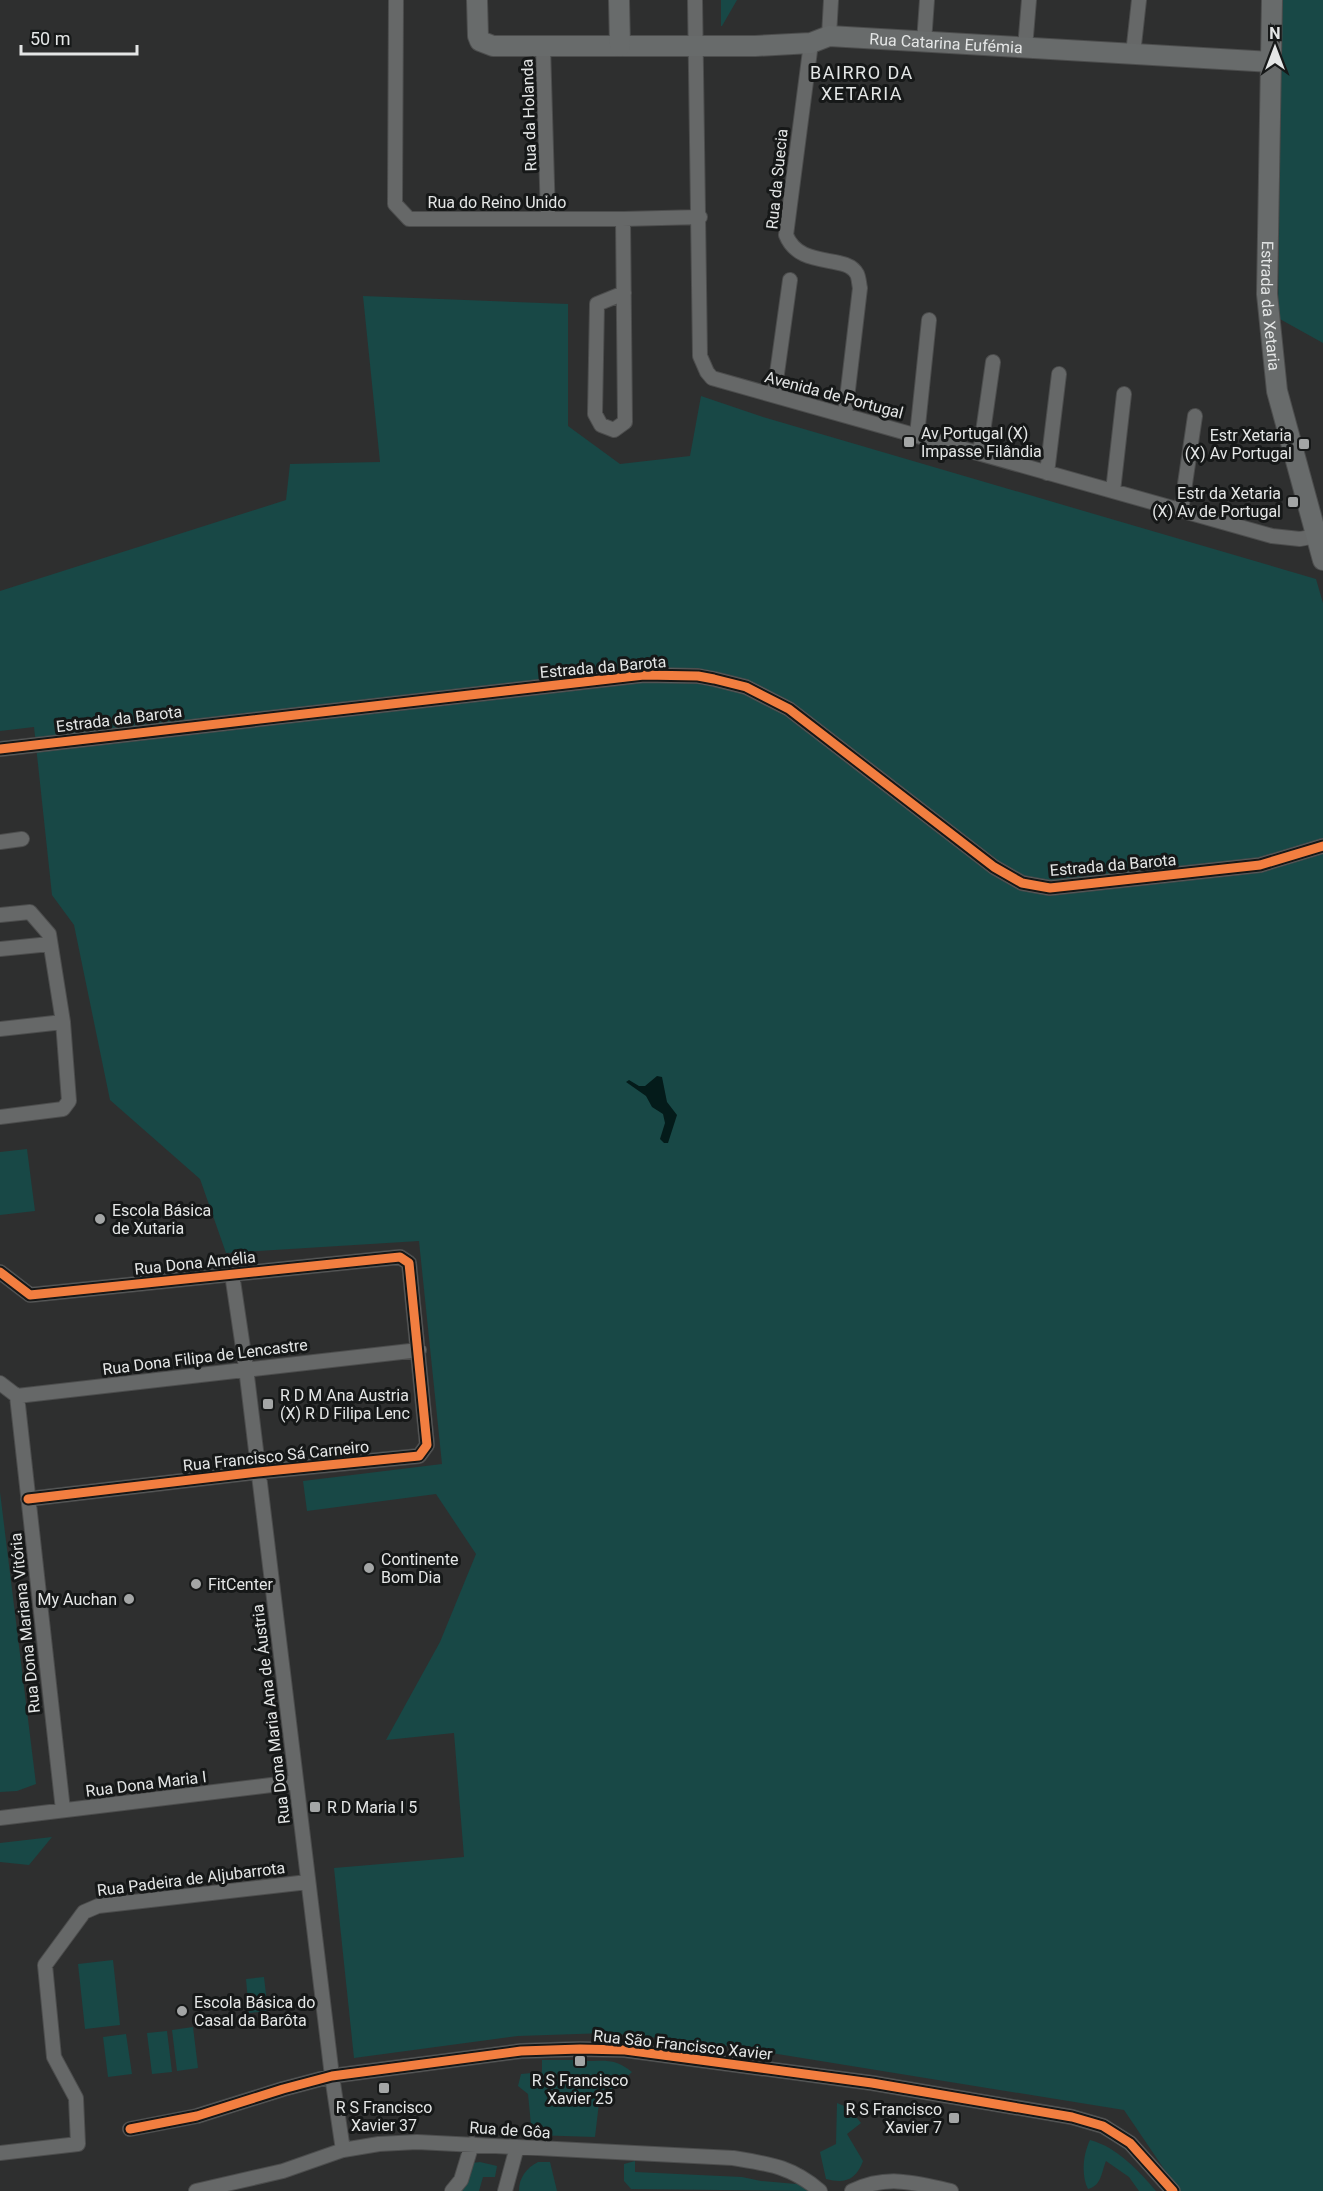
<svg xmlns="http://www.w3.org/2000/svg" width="1323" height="2191" font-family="Roboto,sans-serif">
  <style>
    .green { fill: #184846 }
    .water { fill: #041b1a }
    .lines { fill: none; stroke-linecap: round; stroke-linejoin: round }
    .street-casing { stroke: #4c4d4d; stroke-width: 16 }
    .secondary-casing { stroke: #4c4d4d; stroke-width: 22 }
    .street { stroke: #666868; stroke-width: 14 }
    .secondary { stroke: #686b6b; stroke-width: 20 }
    .cycleway-casing { stroke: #161818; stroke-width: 13 }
    .cycleway { stroke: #f27e40; stroke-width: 9 }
    .poi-dot { fill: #a4a6a6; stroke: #161818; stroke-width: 2 }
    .labels { text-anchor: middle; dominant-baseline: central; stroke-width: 6; stroke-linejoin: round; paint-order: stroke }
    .street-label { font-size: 16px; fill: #e4e6e6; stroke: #161818 }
    .poi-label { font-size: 16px; fill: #e4e6e6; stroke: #161818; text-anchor: start }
    .neighbourhood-label { font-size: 18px; letter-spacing: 1.5px; fill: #e4e6e6; stroke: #161818 }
  </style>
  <rect width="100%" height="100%" fill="#2e2f2f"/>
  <path class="green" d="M 721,0 L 737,0 L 722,26 L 721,26 Z
    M 1282,0 L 1323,0 L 1323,343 L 1278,318 Z
    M 363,296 L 568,304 L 568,426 L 620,464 L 690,456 L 701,396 L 763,417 L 1316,579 L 1323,603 L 1323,2191 L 1179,2191 L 1124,2110 L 703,2042 L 607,2033 L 518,2036 L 354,2058 L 334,1868 L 464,1857 L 454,1733 L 386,1740 L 440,1642 L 476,1554 L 436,1494 L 307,1511 L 303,1481 L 442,1464 L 419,1241 L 226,1253 L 200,1179 L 110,1100 L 74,925 L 52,895 L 34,727 L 0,731 L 0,591 L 286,500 L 290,464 L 380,462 Z
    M 27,1149 L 35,1211 L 0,1215 L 0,1152 Z
    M 0,1492 L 36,1784 L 17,1791 L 0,1792 Z
    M 52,1837 L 29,1865 L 0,1862 L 0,1843 Z
    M 113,1960 L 120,2025 L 85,2029 L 78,1964 Z
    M 264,1977 L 268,2011 L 249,2013 L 246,1979 Z
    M 193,2027 L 198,2068 L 177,2071 L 172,2030 Z
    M 167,2031 L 172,2072 L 152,2074 L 147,2033 Z
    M 126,2034 L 132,2074 L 108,2077 L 103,2037 Z
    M 542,2060 L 576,2060 L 577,2064 L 585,2064 L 585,2061 C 606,2061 615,2058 632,2072 L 599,2103 L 595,2137 L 532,2135 L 528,2094 L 518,2086 L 521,2074 L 542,2072 Z
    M 837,2103 L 849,2108 L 861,2123 L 847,2134 L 863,2161 C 856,2180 845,2184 826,2179 L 820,2152 L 836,2144 Z
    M 1090,2140 C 1117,2147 1139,2171 1156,2191 L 1139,2191 L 1129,2177 L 1106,2161 C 1101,2173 1102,2185 1088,2189 C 1081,2176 1083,2154 1090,2140 Z
    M 635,2161 L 635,2172 L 742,2177 L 761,2181 L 808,2185 L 810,2191 L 631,2189 L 624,2181 L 624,2164 Z
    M 480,2162 L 497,2166 L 495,2177 L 483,2177 L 479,2191 L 461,2191 L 472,2163 Z
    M 538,2162 L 550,2162 L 557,2191 L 519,2191 C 519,2178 526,2168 538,2162 Z"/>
  <path class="water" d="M 657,1076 L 662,1077 L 667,1102 L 677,1115 L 668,1143 L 664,1143 L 660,1139 L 665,1123 L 663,1114 L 652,1107 L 646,1096 L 626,1082 L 629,1080 L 639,1086 L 645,1086 Z"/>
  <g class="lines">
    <defs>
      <path id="street" d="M 396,0 L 395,204 L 409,219 L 623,219 L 700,217
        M 695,0 L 700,356 L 707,372 L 712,378 L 1272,536 L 1300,539 L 1316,536
        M 829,36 L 831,0
        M 924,42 L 927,0
        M 811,43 L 786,235 C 800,270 846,253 857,274 C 859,278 859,284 860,288 L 845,415
        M 543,46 L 548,218
        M 1025,48 L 1029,0
        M 1133,54 L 1139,0
        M 623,219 L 625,422 L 614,430 L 601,425 L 595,414 L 597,304 L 624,293
        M 774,395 L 790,280
        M 917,435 L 929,320
        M 980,453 L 993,362
        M 1047,473 L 1059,374
        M 1113,491 L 1124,394
        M 1181,511 L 1195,416
        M 0,749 L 644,675 L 698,676 L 714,679 L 746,687 L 789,709 L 994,867 L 1022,883 L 1050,888 L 1260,865 L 1323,846
        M 0,842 L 22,839
        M 0,915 L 30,912 L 49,934 L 63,1022 L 69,1101 L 63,1109 L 0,1117
        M 0,949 L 50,944
        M 0,1029 L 63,1022
        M 0,1272 L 30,1295 L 400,1257 L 409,1263 L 427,1445 L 419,1456 L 258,1472 L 28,1499
        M 232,1274 L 246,1368 L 332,2076 L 343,2150
        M 0,1383 L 17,1396 L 419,1350
        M 17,1396 L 63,1810
        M 0,1818 L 296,1782
        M 130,2129 L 197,2116 L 283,2089 L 332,2076 L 521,2051 L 580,2049 L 625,2050 L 872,2083 L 1072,2117 L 1103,2126 L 1130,2143 L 1173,2191
        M 0,2153 L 78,2144 L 76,2098 L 54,2057 L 45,1965 L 84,1912 L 98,1906 L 308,1882
        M 196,2191 L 283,2171 L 343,2150 L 379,2144 L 417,2142 L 733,2158 C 769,2164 791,2166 820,2191
        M 452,2191 L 461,2180 L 472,2144
        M 505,2191 L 517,2147
        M 852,2191 C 888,2174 915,2183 951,2191"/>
      <g id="secondary">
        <path id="s1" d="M 477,0 L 478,36 L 480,41 L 493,46 L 755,46 L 811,43 L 829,36 L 1272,62"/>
        <path d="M 619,0 L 620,46"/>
        <path id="s2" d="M 1272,0 L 1267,294 L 1277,391 L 1323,560"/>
      </g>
    </defs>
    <use href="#street" class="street-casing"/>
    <use href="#secondary" class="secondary-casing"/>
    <use href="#street" class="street"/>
    <use href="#secondary" class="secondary"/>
    <defs>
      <path id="cycleway" d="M 0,749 L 644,675 L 698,676 L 714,679 L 746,687 L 789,709 L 994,867 L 1022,883 L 1050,888 L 1260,865 L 1323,846
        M 0,1272 L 30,1295 L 400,1257 L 409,1263 L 427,1445 L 419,1456 L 258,1472 L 28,1499
        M 130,2129 L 197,2116 L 283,2089 L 332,2076 L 521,2051 L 580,2049 L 625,2050 L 872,2083 L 1072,2117 L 1103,2126 L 1130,2143 L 1173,2191"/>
    </defs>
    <use href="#cycleway" class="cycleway-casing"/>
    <use href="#cycleway" class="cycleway"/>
  </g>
  <g class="poi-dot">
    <rect x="903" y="436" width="12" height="12" rx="3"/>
    <rect x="1298" y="438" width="12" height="12" rx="3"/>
    <rect x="1287" y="496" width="12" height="12" rx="3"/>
    <circle cx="100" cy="1219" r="6"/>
    <rect x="262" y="1398" width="12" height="12" rx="3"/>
    <circle cx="369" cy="1568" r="6"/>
    <circle cx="196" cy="1584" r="6"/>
    <circle cx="129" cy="1599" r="6"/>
    <rect x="309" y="1801" width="12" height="12" rx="3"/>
    <circle cx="182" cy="2011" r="6"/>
    <rect x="574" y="2055" width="12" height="12" rx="3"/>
    <rect x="378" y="2082" width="12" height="12" rx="3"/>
    <rect x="948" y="2112" width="12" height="12" rx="3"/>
  </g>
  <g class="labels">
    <g class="street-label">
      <text stroke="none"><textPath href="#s1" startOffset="510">Rua Catarina Eufémia</textPath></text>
      <text transform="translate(529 115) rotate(-92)">Rua da Holanda</text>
      <text transform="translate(777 179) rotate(-84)">Rua da Suecia</text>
      <text x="497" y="202">Rua do Reino Unido</text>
      <text stroke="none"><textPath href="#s2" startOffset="306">Estrada da Xetaria</textPath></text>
      <text transform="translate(834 395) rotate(15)">Avenida de Portugal</text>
      <text transform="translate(603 667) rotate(-5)">Estrada da Barota</text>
      <text transform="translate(119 719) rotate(-7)">Estrada da Barota</text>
      <text transform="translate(1113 865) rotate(-5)">Estrada da Barota</text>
      <text transform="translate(195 1263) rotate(-6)">Rua Dona Amélia</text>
      <text transform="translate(205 1357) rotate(-7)">Rua Dona Filipa de Lencastre</text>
      <text transform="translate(276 1456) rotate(-6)">Rua Francisco Sá Carneiro</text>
      <text transform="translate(25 1623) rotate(-96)">Rua Dona Mariana Vitória</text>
      <text transform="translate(271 1714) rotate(-97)">Rua Dona Maria Ana de Áustria</text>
      <text transform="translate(146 1784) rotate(-7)">Rua Dona Maria I</text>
      <text transform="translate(191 1879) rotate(-7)">Rua Padeira de Aljubarrota</text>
      <text transform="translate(683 2045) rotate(6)">Rua São Francisco Xavier</text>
      <text transform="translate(510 2130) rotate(4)">Rua de Gôa</text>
    </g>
    <g class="poi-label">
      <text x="921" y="433">Av Portugal (X)<tspan x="921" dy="18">Impasse Filândia</tspan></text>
      <text x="1292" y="435" text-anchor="end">Estr Xetaria<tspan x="1292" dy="18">(X) Av Portugal</tspan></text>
      <text x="1281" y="493" text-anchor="end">Estr da Xetaria<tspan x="1281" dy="18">(X) Av de Portugal</tspan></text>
      <text x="112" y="1210">Escola Básica<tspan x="112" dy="18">de Xutaria</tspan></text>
      <text x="280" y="1395">R D M Ana Austria<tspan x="280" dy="18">(X) R D Filipa Lenc</tspan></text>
      <text x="381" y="1559">Continente<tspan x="381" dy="18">Bom Dia</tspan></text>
      <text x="208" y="1584">FitCenter</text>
      <text x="117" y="1599" text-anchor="end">My Auchan</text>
      <text x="327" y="1807">R D Maria I 5</text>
      <text x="194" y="2002">Escola Básica do<tspan x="194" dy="18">Casal da Barôta</tspan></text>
      <text x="580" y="2080" text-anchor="middle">R S Francisco<tspan x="580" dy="18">Xavier 25</tspan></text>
      <text x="384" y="2107" text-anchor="middle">R S Francisco<tspan x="384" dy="18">Xavier 37</tspan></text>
      <text x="942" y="2109" text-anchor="end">R S Francisco<tspan x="942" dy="18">Xavier 7</tspan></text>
    </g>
    <g class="neighbourhood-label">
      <text x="862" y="72">BAIRRO DA<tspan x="862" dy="21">XETARIA</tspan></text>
    </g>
  </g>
  <g transform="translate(1275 48)" stroke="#161818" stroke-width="4.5" paint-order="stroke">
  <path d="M0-4.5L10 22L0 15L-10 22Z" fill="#e4e6e6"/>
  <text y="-9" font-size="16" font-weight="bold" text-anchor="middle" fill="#e4e6e6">N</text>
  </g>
  <path d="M21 45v9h116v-9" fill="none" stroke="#e4e6e6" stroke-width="3"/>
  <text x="30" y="45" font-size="18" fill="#e4e6e6" stroke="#161818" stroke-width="4.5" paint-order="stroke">50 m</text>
</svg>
